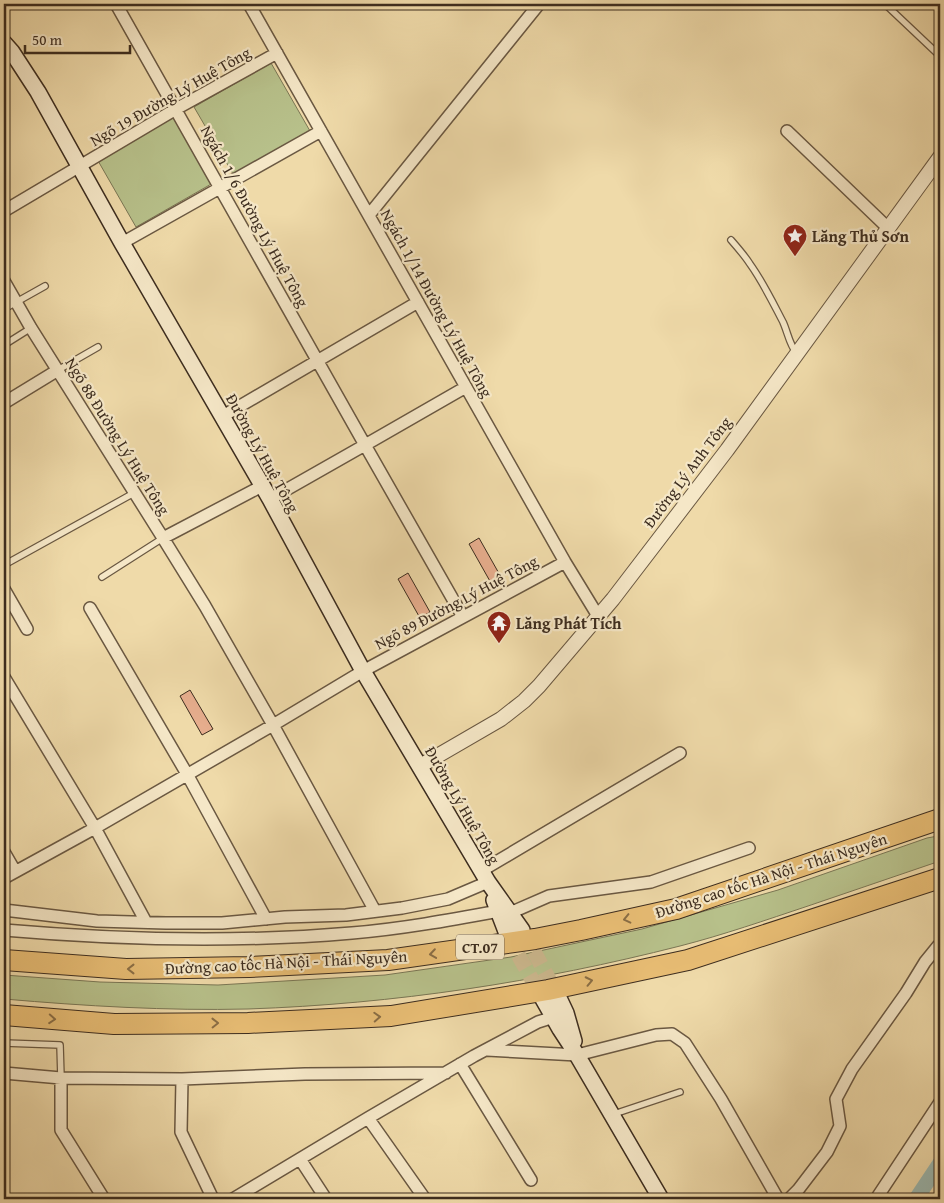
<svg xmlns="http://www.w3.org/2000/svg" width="944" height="1203" font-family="'Gentium Book Plus',serif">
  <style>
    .green { fill: #b7c08a; stroke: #7a7654 }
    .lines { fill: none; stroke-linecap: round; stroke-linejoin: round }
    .canal { stroke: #9cb9b1; stroke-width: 15 }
    .building { fill: #e6ad8d; stroke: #3d2d1f }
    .secondary-tunnel { stroke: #cbb78d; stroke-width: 15; stroke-dasharray: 15 8; stroke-linecap: butt }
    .service-casing { stroke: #6a5842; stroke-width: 8 }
    .minor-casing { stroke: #6a5842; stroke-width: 14 }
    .tertiary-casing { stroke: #6a5842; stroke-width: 16 }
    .secondary-casing { stroke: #3d2d1f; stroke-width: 18 }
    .motorway-casing { stroke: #3d2d1f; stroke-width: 22 }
    .service { stroke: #f5e7c7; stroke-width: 5.5 }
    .minor { stroke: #f5e7c7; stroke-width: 11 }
    .tertiary { stroke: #f5e7c7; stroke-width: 14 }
    .secondary { stroke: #f5e7c7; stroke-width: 15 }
    .motorway { stroke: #e8bd74; stroke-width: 20 }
    .oneway { stroke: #8a6e45 }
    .labels { text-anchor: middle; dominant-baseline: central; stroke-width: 4.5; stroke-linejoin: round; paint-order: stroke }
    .shield { fill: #f5e7c7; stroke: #746551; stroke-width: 1 }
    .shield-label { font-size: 15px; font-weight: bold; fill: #3d2d1f }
    .street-label { font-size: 16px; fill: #3d2d1f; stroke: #f5e7c7 }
    .poi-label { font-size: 16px; font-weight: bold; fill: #3d2d1f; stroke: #f5e7c7; text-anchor: start }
  </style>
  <rect width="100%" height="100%" fill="#efdaa9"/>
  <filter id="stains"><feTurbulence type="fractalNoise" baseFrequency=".004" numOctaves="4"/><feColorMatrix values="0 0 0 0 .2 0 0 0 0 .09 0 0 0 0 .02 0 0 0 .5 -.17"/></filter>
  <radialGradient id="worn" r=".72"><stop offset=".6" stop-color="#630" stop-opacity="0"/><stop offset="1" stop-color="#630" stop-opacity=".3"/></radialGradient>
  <path class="green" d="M 271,63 L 310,131 L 233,174 L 194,107 Z
    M 174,115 L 213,183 L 136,227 L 97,159 Z
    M 938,836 L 940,837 L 940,861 C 896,876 852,891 808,906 C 766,920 723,935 680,946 C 539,982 394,1004 248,1009 C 167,1011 85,1006 4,999 L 4,975 L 100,982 L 218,985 L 385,975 L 511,957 L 642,929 L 778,890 L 927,838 Z"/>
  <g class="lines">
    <path class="canal" d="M 916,1199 L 940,1163"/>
  </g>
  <path class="building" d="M 479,538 L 501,577 L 491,583 L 469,544 Z
    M 408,573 L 430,612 L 420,618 L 398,579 Z
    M 190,690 L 213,729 L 202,735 L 180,696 Z"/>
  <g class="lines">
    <path class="secondary-tunnel" d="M 523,931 L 558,996
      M 507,935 L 543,999"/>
    <defs>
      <path id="service" d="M 885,4 L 940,56
        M 731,240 C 738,248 745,256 750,264 C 763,282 773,303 783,322 C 788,333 789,344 797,354
        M 4,309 L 45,286
        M 4,345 L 31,328
        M 58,370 L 98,347
        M 4,565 L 134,493
        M 102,577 L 163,538
        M 4,1043 L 60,1045 L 61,1078
        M 614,1114 L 680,1092"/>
      <path id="minor" d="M 116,4 L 365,445 L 466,387
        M 249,4 L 565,562 L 598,616
        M 787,131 L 888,228
        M 4,211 L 176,109 L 277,53
        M 369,215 L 539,4
        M 122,243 L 321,131
        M 4,281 L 31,328 L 163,538 L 262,486
        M 4,403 L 58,370
        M 223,416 L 418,302
        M 270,499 L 365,445 L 463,617
        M 163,538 L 205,606 L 273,725 L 375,911
        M 4,589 L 27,629
        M 90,608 L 187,774 L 266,919
        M 4,677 L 95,828 L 146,922
        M 4,852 L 15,871
        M 481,871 L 680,753
        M 4,878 L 95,828 L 273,725 L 363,671 L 565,562
        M 4,910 L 97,921 L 166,923 L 222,923 L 285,917 L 346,915 L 402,908 L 448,899 L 488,882
        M 510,913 L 549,896 L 651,882 L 749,848
        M 4,930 C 120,940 236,943 352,933 C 401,929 450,920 499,911
        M 487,1050 L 577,1055 L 656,1035 L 672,1034 L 685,1043 L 721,1099 L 778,1199
        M 460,1064 L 531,1180
        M 4,1073 L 61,1078 L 182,1079 L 305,1074 L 446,1073
        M 61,1078 L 61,1130 L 104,1199
        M 182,1079 L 181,1132 L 213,1199
        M 368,1118 L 425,1199
        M 300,1159 L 326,1199
        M 233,1199 L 368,1118 L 474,1056 L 538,1022 L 560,1015
        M 789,1199 L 798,1190 L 827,1152 L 840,1126 L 836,1099 L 852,1069 L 906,993 L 925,962 L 938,946 L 940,945
        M 876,1199 L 940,1102"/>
      <path id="tertiary" d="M 420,766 L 501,719 L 524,701 L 539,686 L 613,599 L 727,450 L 940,157"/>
      <path id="secondary" d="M 4,43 L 12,52 L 38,92 L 122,243 L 270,499 L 363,671 L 488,882 L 522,930
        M 494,900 L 507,934
        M 558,996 L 566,1013 L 574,1041
        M 543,999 L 560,1029 L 577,1055 L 661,1199"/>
      <path id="motorway" d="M 4,960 L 126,969 L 249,967 L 388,960 L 535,939 L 581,930 L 676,909 L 940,819
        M 4,1015 L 114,1024 L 248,1023 L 391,1016 L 548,990 L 688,960 L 940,878"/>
    </defs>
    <use href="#service" class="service-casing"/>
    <use href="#minor" class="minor-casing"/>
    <use href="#tertiary" class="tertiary-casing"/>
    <use href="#secondary" class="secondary-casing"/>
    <use href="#motorway" class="motorway-casing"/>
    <use href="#service" class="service"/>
    <use href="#minor" class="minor"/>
    <use href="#tertiary" class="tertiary"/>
    <use href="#secondary" class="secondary"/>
    <use href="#motorway" class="motorway"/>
  </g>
  <defs><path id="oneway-chevron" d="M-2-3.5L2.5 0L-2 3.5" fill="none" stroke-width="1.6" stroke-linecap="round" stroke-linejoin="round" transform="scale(1.25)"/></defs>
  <g class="oneway">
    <use href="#oneway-chevron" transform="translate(627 919) rotate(167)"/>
    <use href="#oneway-chevron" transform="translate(433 954) rotate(172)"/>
    <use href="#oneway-chevron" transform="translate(131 969) rotate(-180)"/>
    <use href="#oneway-chevron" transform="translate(589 981) rotate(-12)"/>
    <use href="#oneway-chevron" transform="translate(377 1017) rotate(-3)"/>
    <use href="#oneway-chevron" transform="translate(52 1019) rotate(4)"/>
    <use href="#oneway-chevron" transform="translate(215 1023) rotate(-1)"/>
  </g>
  <defs>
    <symbol id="sight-pin" viewBox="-11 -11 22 30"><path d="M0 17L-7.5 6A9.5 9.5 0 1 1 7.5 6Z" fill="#8f2418" stroke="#f5e7c7"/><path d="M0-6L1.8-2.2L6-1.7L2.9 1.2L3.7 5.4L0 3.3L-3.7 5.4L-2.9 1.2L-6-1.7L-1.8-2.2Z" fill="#fff"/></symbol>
    <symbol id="temple-pin" viewBox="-11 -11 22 30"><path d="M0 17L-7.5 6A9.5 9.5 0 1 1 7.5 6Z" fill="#8f2418" stroke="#f5e7c7"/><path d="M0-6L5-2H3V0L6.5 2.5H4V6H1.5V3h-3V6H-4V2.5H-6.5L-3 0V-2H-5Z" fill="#fff"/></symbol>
  </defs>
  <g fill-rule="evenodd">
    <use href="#sight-pin" x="781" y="222" width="28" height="38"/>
    <use href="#temple-pin" x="485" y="609" width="28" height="38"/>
  </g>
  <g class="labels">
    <rect class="shield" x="456" y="934.5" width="48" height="25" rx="4"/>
    <g class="shield-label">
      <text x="480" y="947">CT.07</text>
    </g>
    <g class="street-label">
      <text transform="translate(170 96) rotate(-30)">Ngõ 19 Đường Lý Huệ Tông</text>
      <text transform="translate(255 216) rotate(61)">Ngách 1/6 Đường Lý Huệ Tông</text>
      <text transform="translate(437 303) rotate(61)">Ngách 1/14 Đường Lý Huệ Tông</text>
      <text transform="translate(118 436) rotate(58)">Ngõ 88 Đường Lý Huệ Tông</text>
      <text transform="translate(263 453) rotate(61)">Đường Lý Huệ Tông</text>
      <text transform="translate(687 472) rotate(-53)">Đường Lý Anh Tông</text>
      <text transform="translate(456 602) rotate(-28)">Ngõ 89 Đường Lý Huệ Tông</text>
      <text transform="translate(463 805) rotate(60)">Đường Lý Huệ Tông</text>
      <text transform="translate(771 875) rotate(-18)">Đường cao tốc Hà Nội - Thái Nguyên</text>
      <text transform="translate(286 962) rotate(-3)">Đường cao tốc Hà Nội - Thái Nguyên</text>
    </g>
    <g class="poi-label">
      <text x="812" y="236">Lăng Thủ Sơn</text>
      <text x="516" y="623">Lăng Phát Tích</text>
    </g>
  </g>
  <rect width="944" height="1203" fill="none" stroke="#efdaa9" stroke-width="20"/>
  <rect x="5" y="5" width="934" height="1193" fill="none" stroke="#3d2d1f" stroke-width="2.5"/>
  <rect x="10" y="10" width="924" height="1183" fill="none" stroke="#3d2d1f"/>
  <path d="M25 45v8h105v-8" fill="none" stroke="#3d2d1f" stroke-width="2.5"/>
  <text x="32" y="45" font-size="15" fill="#3d2d1f" stroke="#f5e7c7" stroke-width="4" paint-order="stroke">50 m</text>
  <rect width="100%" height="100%" filter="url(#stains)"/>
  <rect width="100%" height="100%" fill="url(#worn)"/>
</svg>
